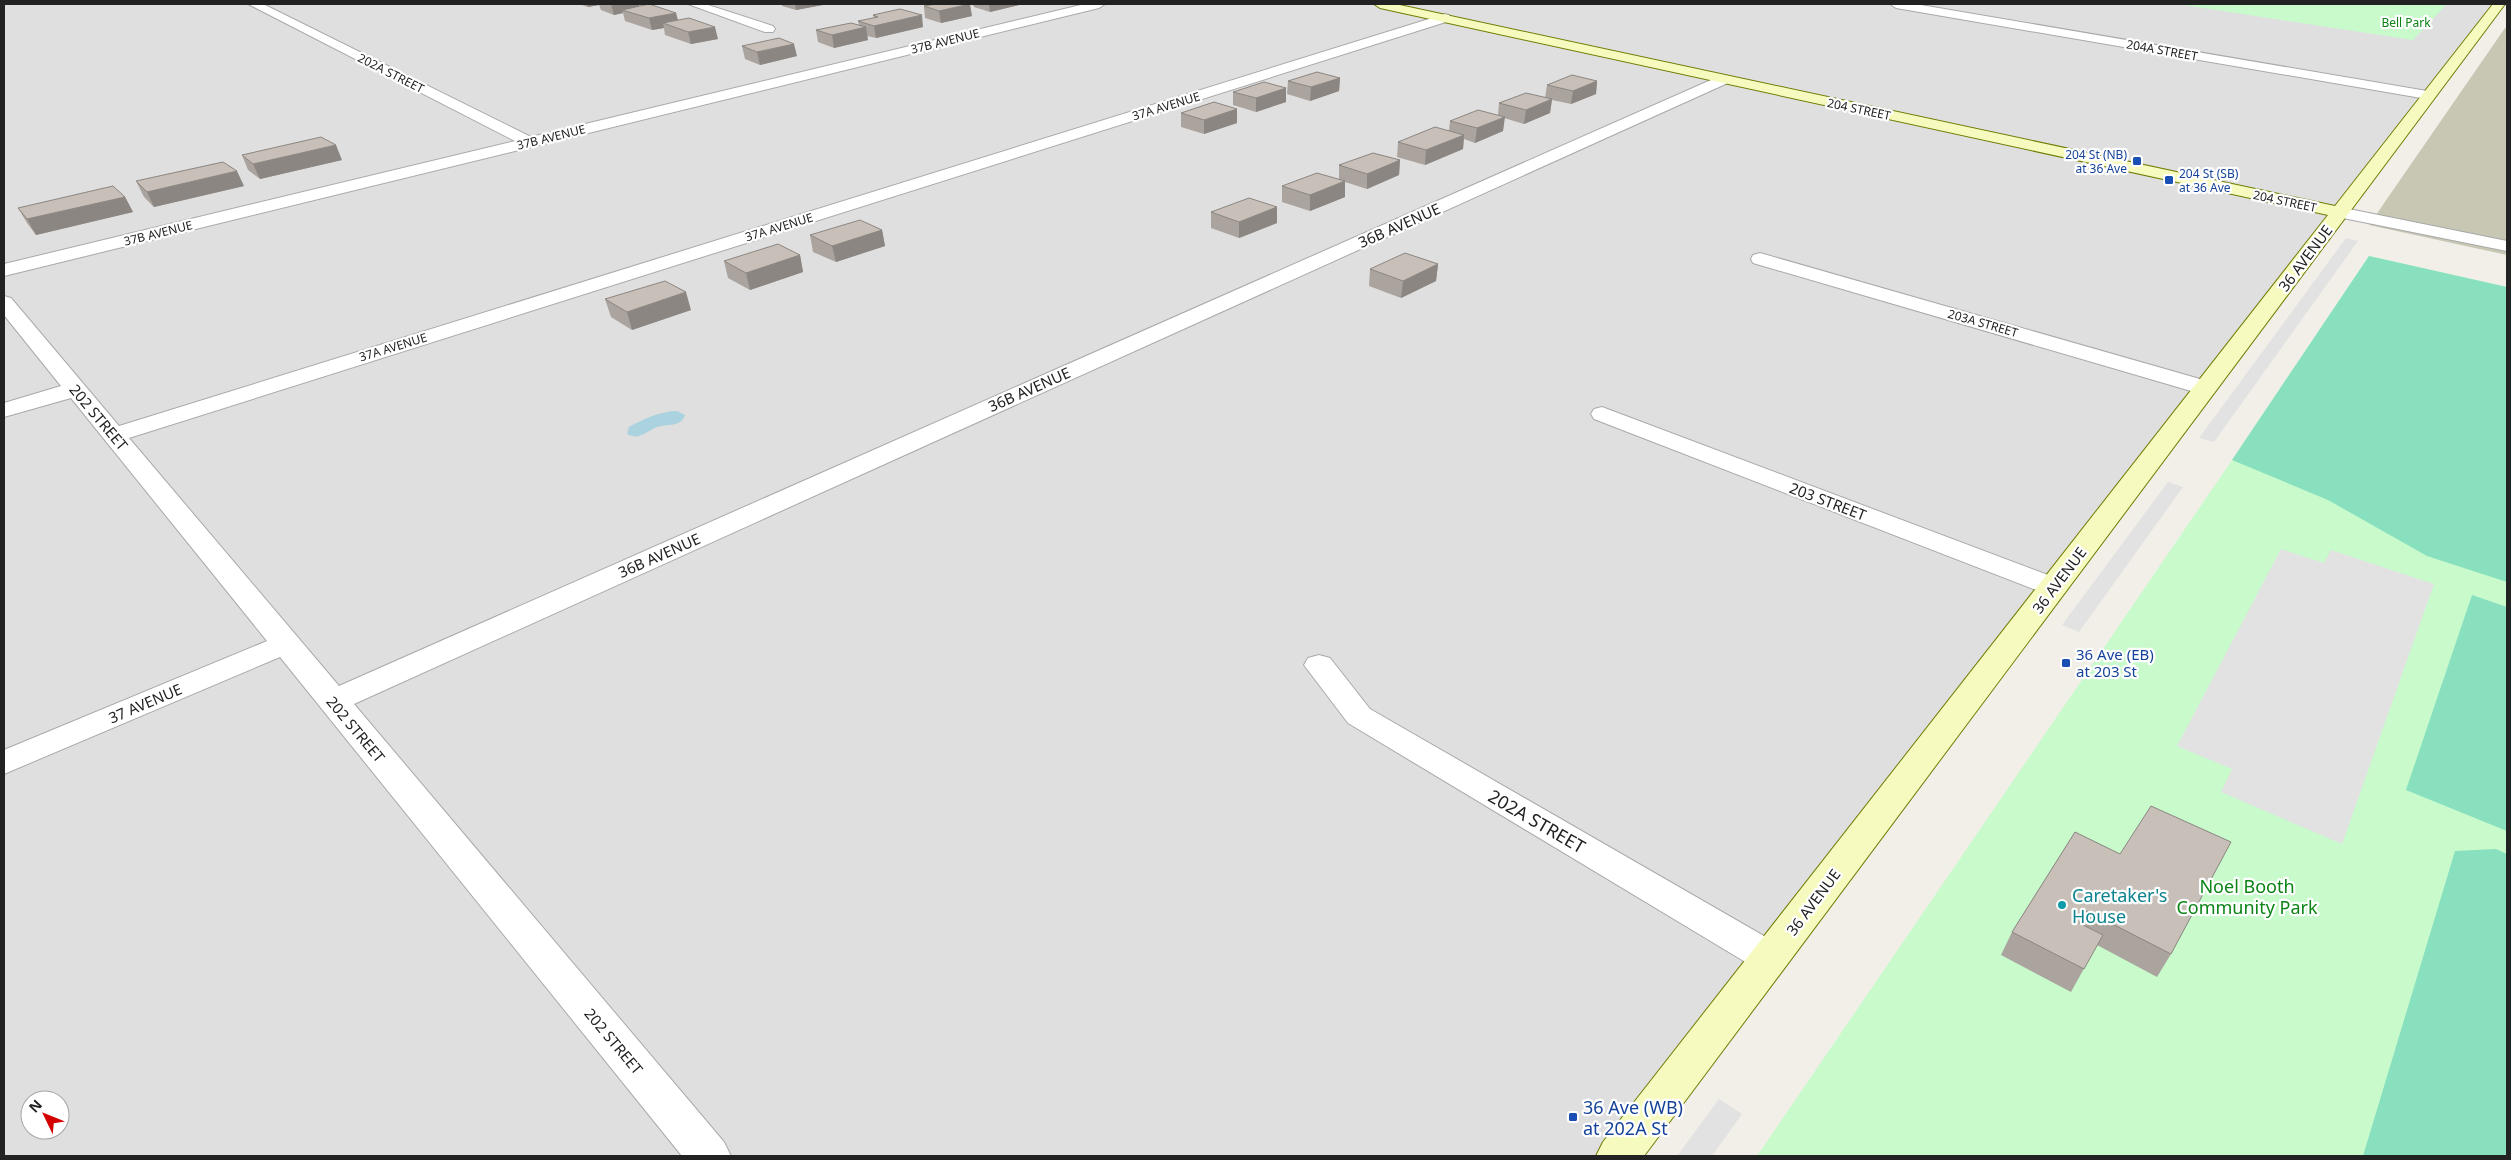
<svg xmlns="http://www.w3.org/2000/svg" width="2511" height="1160" font-family="'Noto Sans',sans-serif">
  <style>
    .residential { fill: #e0dfdf; fill-rule: evenodd }
    .construction { fill: #c7c7b4 }
    .park { fill: #c8facc }
    .pitch { fill: #88e0be }
    .parking { fill: #e2e2e2 }
    .water { fill: #aad3df }
    .lines { fill: none; stroke-linecap: round; stroke-linejoin: round }
    .street-casing { stroke: #a9a9a9; stroke-width: 2 }
    .secondary-casing { stroke: #707d05; stroke-width: 2 }
    .street { fill: #fff; fill-rule: evenodd }
    .secondary { fill: #f7fabf; fill-rule: evenodd }
    .wall { fill: #aba49e }
    .shaded-wall { fill: #8b8681 }
    .building { fill: #c7bfb8; stroke: #8b8681 }
    .transit-dot { fill: #1a4fb4; stroke: #fff; stroke-width: 2 }
    .culture-dot { fill: #0f9aa8; stroke: #fff; stroke-width: 2 }
    .labels { text-anchor: middle; dominant-baseline: central; stroke-width: 4.5; stroke-linejoin: round; paint-order: stroke }
    .far-park-label { font-size: 12px; fill: #0c8416; stroke: #fff }
    .far-street-label { font-size: 12px; fill: #222; stroke: #fff }
    .far-transit-label { font-size: 12px; fill: #164399; stroke: #fff; text-anchor: end }
    .street-label { font-size: 15px; fill: #222; stroke: #fff }
    .transit-label { font-size: 15px; fill: #164399; stroke: #fff; text-anchor: start }
    .near-street-label { font-size: 18px; fill: #222; stroke: #fff }
    .near-park-label { font-size: 18px; fill: #0c8416; stroke: #fff }
    .near-culture-label { font-size: 18px; fill: #0d838f; stroke: #fff; text-anchor: start }
    .near-transit-label { font-size: 18px; fill: #164399; stroke: #fff; text-anchor: start }
  </style>
  <rect width="100%" height="100%" fill="#f2efe9"/>
  <path class="residential" d="M 4,4 L 2498,4 L 1614,1156 L 4,1156 ZM 30,1100 L 60,1100 L 60,1130 L 30,1130 Z"/>
  <path class="construction" d="M 2505,28 L 2507,28 L 2507,255 L 2369,225 Z"/>
  <path class="park" d="M 2177,4 L 2447,4 L 2413,40 Z
    M 2369,256 L 2507,287 L 2507,1156 L 1757,1156 L 2232,460 Z"/>
  <path class="pitch" d="M 2369,256 L 2507,287 L 2507,582 L 2427,556 L 2328,500 L 2232,460 Z
    M 2472,595 L 2507,607 L 2507,831 L 2406,790 Z
    M 2496,849 L 2507,854 L 2507,1156 L 2363,1156 L 2455,851 Z"/>
  <path class="parking" d="M 2346,238 L 2358,241 L 2214,442 L 2199,438 Z
    M 2168,482 L 2183,487 L 2079,632 L 2062,625 Z
    M 2281,549 L 2324,563 L 2331,550 L 2434,584 L 2342,844 L 2221,792 L 2232,769 L 2177,746 Z
    M 1719,1099 L 1742,1114 L 1712,1156 L 1677,1156 Z"/>
  <path class="water" d="M 677,411 L 685,415 C 682,427 667,424 657,427 C 647,431 639,441 627,434 L 629,427 C 643,419 661,411 677,411 Z"/>
  <g class="lines">
    <defs>
      <path id="street" d="M 248,4 L 263,4 L 531,137 L 1085,4 L 1105,4 L 1099,8 L 4,276 L 4,264 L 515,141 Z
        M 688,4 L 705,4 L 773,26 L 775,29 L 773,32 L 765,32 Z
        M 1890,4 L 1915,4 L 2427,91 L 2434,95 L 2427,99 L 1896,8 Z
        M 1445,14 L 1449,15 L 1451,18 L 1449,21 L 129,438 L 339,686 L 1720,76 L 1730,76 L 1732,79 L 1730,82 L 354,704 L 724,1142 L 731,1156 L 682,1156 L 280,657 L 4,774 L 4,750 L 267,641 L 71,398 L 4,417 L 4,403 L 61,386 L 4,315 L 4,296 L 11,298 L 119,426 Z
        M 2339,207 L 2507,241 L 2507,251 L 2333,216 L 2330,212 L 2333,208 Z
        M 1760,253 L 2214,383 L 2217,388 L 2214,393 L 2206,395 L 2198,393 L 1753,263 L 1751,259 L 1753,255 Z
        M 1602,407 L 2064,581 L 2068,587 L 2064,593 L 2054,595 L 2044,593 L 1594,419 L 1591,414 L 1594,409 Z
        M 1319,655 L 1330,658 L 1370,709 L 1783,947 L 1789,958 L 1783,969 L 1770,973 L 1757,969 L 1348,723 L 1304,665 L 1308,658 Z"/>
      <path id="secondary" d="M 1374,4 L 1395,4 L 2335,206 L 2493,4 L 2505,4 L 1644,1156 L 1596,1156 L 1603,1142 L 2328,215 L 1380,8 Z"/>
    </defs>
    <use href="#street" class="street-casing"/>
    <use href="#secondary" class="secondary-casing"/>
    <use href="#street" class="street"/>
    <use href="#secondary" class="secondary"/>
  </g>
  <path class="wall" d="M 579,4 L 639,4 L 639,6 L 676,13 L 678,20 L 718,39 L 691,44 L 665,35 L 664,28 L 652,30 L 625,21 L 623,13 L 614,15 L 601,10 L 599,5 L 588,7 Z
    M 782,4 L 828,4 L 796,10 L 782,6 Z
    M 973,4 L 1018,4 L 1019,5 L 990,12 L 974,7 Z
    M 924,6 L 972,16 L 941,23 L 925,18 Z
    M 873,15 L 923,27 L 876,38 L 867,36 L 868,40 L 834,48 L 818,42 L 816,30 L 859,25 L 858,21 L 874,18 Z
    M 742,46 L 797,56 L 760,65 L 745,59 Z
    M 1340,78 L 1339,91 L 1310,101 L 1287,94 L 1288,81 Z
    M 1597,81 L 1596,94 L 1571,104 L 1552,100 L 1550,113 L 1524,124 L 1504,118 L 1503,131 L 1475,143 L 1464,139 L 1463,149 L 1425,165 L 1397,157 L 1398,142 L 1449,130 L 1450,121 L 1498,115 L 1499,103 L 1545,98 L 1547,85 Z
    M 1286,88 L 1286,102 L 1256,112 L 1233,105 L 1233,92 Z
    M 1237,109 L 1237,123 L 1204,134 L 1181,127 L 1181,113 Z
    M 242,155 L 342,160 L 260,179 L 248,170 Z
    M 1400,160 L 1399,175 L 1367,189 L 1345,182 L 1345,197 L 1310,211 L 1282,202 L 1282,186 L 1339,179 L 1339,165 Z
    M 136,181 L 244,186 L 154,207 L 144,197 Z
    M 125,197 L 133,212 L 36,235 L 27,223 L 18,208 Z
    M 1277,207 L 1277,223 L 1239,238 L 1211,228 L 1211,212 Z
    M 882,230 L 885,246 L 836,262 L 813,252 L 810,235 Z
    M 800,255 L 803,272 L 750,290 L 728,278 L 724,261 Z
    M 1438,264 L 1436,281 L 1401,298 L 1369,286 L 1370,269 Z
    M 605,299 L 691,310 L 632,330 L 611,317 Z
    M 2075,832 L 2171,954 L 2157,977 L 2097,945 L 2071,992 L 2001,955 L 2012,932 Z"/>
  <path class="shaded-wall" d="M 587,4 L 599,4 L 599,5 L 588,7 Z
    M 611,4 L 639,4 L 640,10 L 622,10 L 623,13 L 614,15 Z
    M 795,4 L 828,4 L 796,10 Z
    M 970,4 L 972,16 L 941,23 L 939,11 Z
    M 989,4 L 1018,4 L 1019,5 L 990,12 Z
    M 676,13 L 679,25 L 663,23 L 664,28 L 652,30 L 649,18 Z
    M 922,15 L 923,27 L 876,38 L 874,26 Z
    M 715,27 L 718,39 L 691,44 L 688,32 Z
    M 866,27 L 868,40 L 834,48 L 832,35 Z
    M 794,44 L 797,56 L 760,65 L 757,52 Z
    M 1340,78 L 1339,91 L 1310,101 L 1311,87 Z
    M 1597,81 L 1596,94 L 1571,104 L 1573,91 Z
    M 1286,88 L 1286,102 L 1256,112 L 1256,98 Z
    M 1552,99 L 1550,113 L 1524,124 L 1526,110 Z
    M 1237,109 L 1237,123 L 1204,134 L 1204,120 Z
    M 1505,117 L 1503,131 L 1475,143 L 1477,128 Z
    M 1464,135 L 1463,149 L 1425,165 L 1426,150 Z
    M 336,145 L 342,160 L 260,179 L 253,164 Z
    M 1400,160 L 1399,175 L 1367,189 L 1367,174 Z
    M 237,171 L 244,186 L 154,207 L 147,192 Z
    M 1345,181 L 1345,197 L 1310,211 L 1310,195 Z
    M 125,197 L 133,212 L 36,235 L 27,219 Z
    M 1277,207 L 1277,223 L 1239,238 L 1239,222 Z
    M 882,230 L 885,246 L 836,262 L 832,246 Z
    M 800,255 L 803,272 L 750,290 L 746,273 Z
    M 1438,264 L 1436,281 L 1401,298 L 1403,281 Z
    M 686,292 L 691,310 L 632,330 L 627,312 Z"/>
  <path class="building" d="M 649,4 L 676,13 L 649,18 L 622,10 Z
    M 936,4 L 970,4 L 939,11 L 924,6 Z
    M 900,9 L 922,15 L 874,26 L 858,21 L 878,17 L 873,15 Z
    M 689,18 L 715,27 L 688,32 L 663,23 Z
    M 851,23 L 866,27 L 832,35 L 816,30 Z
    M 779,38 L 794,44 L 757,52 L 742,46 Z
    M 1317,72 L 1340,78 L 1311,87 L 1288,81 Z
    M 1572,75 L 1597,81 L 1573,91 L 1547,85 Z
    M 1264,82 L 1286,88 L 1256,98 L 1233,92 Z
    M 1526,93 L 1552,99 L 1526,110 L 1499,103 Z
    M 1214,102 L 1237,109 L 1204,120 L 1181,113 Z
    M 1478,110 L 1505,117 L 1477,128 L 1450,121 Z
    M 1435,127 L 1464,135 L 1426,150 L 1398,142 Z
    M 321,137 L 336,145 L 253,164 L 242,155 Z
    M 1373,153 L 1400,160 L 1367,174 L 1339,165 Z
    M 223,162 L 237,171 L 147,192 L 136,181 Z
    M 1317,173 L 1345,181 L 1310,195 L 1282,186 Z
    M 113,186 L 125,197 L 27,219 L 18,208 Z
    M 1249,198 L 1277,207 L 1239,222 L 1211,212 Z
    M 860,220 L 882,230 L 832,246 L 810,235 Z
    M 778,244 L 800,255 L 746,273 L 724,261 Z
    M 1405,253 L 1438,264 L 1403,281 L 1370,269 Z
    M 665,281 L 686,292 L 627,312 L 605,299 Z
    M 2151,806 L 2231,842 L 2171,954 L 2087,911 L 2079,923 L 2103,935 L 2084,969 L 2012,932 L 2075,832 L 2120,854 Z"/>
  <g class="transit-dot">
    <rect x="2132" y="156" width="10" height="10" rx="2.5"/>
    <rect x="2164" y="175" width="10" height="10" rx="2.5"/>
    <rect x="2061" y="658" width="10" height="10" rx="2.5"/>
    <rect x="1568" y="1112" width="10" height="10" rx="2.5"/>
  </g>
  <circle class="culture-dot" cx="2062" cy="905" r="5"/>
  <g class="labels">
    <g class="far-park-label">
      <text x="2406" y="22">Bell Park</text>
    </g>
    <g class="far-street-label">
      <text transform="translate(945 41) rotate(-14)">37B AVENUE</text>
      <text transform="translate(2162 50) rotate(10)">204A STREET</text>
      <text transform="translate(391 73) rotate(27)">202A STREET</text>
      <text transform="translate(1166 106) rotate(-17)">37A AVENUE</text>
      <text transform="translate(1859 109) rotate(12)">204 STREET</text>
      <text transform="translate(551 137) rotate(-14)">37B AVENUE</text>
      <text transform="translate(2285 201) rotate(12)">204 STREET</text>
      <text transform="translate(779 227) rotate(-17)">37A AVENUE</text>
      <text transform="translate(158 233) rotate(-14)">37B AVENUE</text>
      <text transform="translate(1983 323) rotate(16)">203A STREET</text>
      <text transform="translate(393 347) rotate(-17)">37A AVENUE</text>
    </g>
    <g class="far-transit-label">
      <text x="2127" y="154">204 St (NB)<tspan x="2127" dy="14">at 36 Ave</tspan></text>
      <text x="2179" y="173" text-anchor="start">204 St (SB)<tspan x="2179" dy="14">at 36 Ave</tspan></text>
    </g>
    <g class="street-label">
      <text transform="translate(1399 225) rotate(-24)">36B AVENUE</text>
      <text transform="translate(2305 258) rotate(-53)">36 AVENUE</text>
      <text transform="translate(1029 389) rotate(-24)">36B AVENUE</text>
      <text transform="translate(99 417) rotate(50)">202 STREET</text>
      <text transform="translate(1828 501) rotate(21)">203 STREET</text>
      <text transform="translate(659 555) rotate(-24)">36B AVENUE</text>
      <text transform="translate(2059 580) rotate(-53)">36 AVENUE</text>
      <text transform="translate(145 703) rotate(-23)">37 AVENUE</text>
      <text transform="translate(356 729) rotate(50)">202 STREET</text>
      <text transform="translate(1813 902) rotate(-53)">36 AVENUE</text>
      <text transform="translate(614 1041) rotate(50)">202 STREET</text>
    </g>
    <g class="transit-label">
      <text x="2076" y="654">36 Ave (EB)<tspan x="2076" dy="17">at 203 St</tspan></text>
    </g>
    <g class="near-street-label">
      <text transform="translate(1537 821) rotate(30)">202A STREET</text>
    </g>
    <g class="near-park-label">
      <text x="2247" y="886">Noel Booth<tspan x="2247" dy="21">Community Park</tspan></text>
    </g>
    <g class="near-culture-label">
      <text x="2072" y="895">Caretaker's<tspan x="2072" dy="21">House</tspan></text>
    </g>
    <g class="near-transit-label">
      <text x="1583" y="1107">36 Ave (WB)<tspan x="1583" dy="21">at 202A St</tspan></text>
    </g>
  </g>
  <rect width="2511" height="1160" fill="none" stroke="#222222" stroke-width="10"/>
  <g transform="translate(45 1115) rotate(313)"><circle r="24" fill="#ffffff" stroke="#a7a7a7"/>
  <path d="M0-4L9 19L0 12L-9 19Z" fill="#d40000"/>
  <text y="-8" font-size="14" font-weight="bold" text-anchor="middle" fill="#222222">N</text>
  </g>
</svg>
